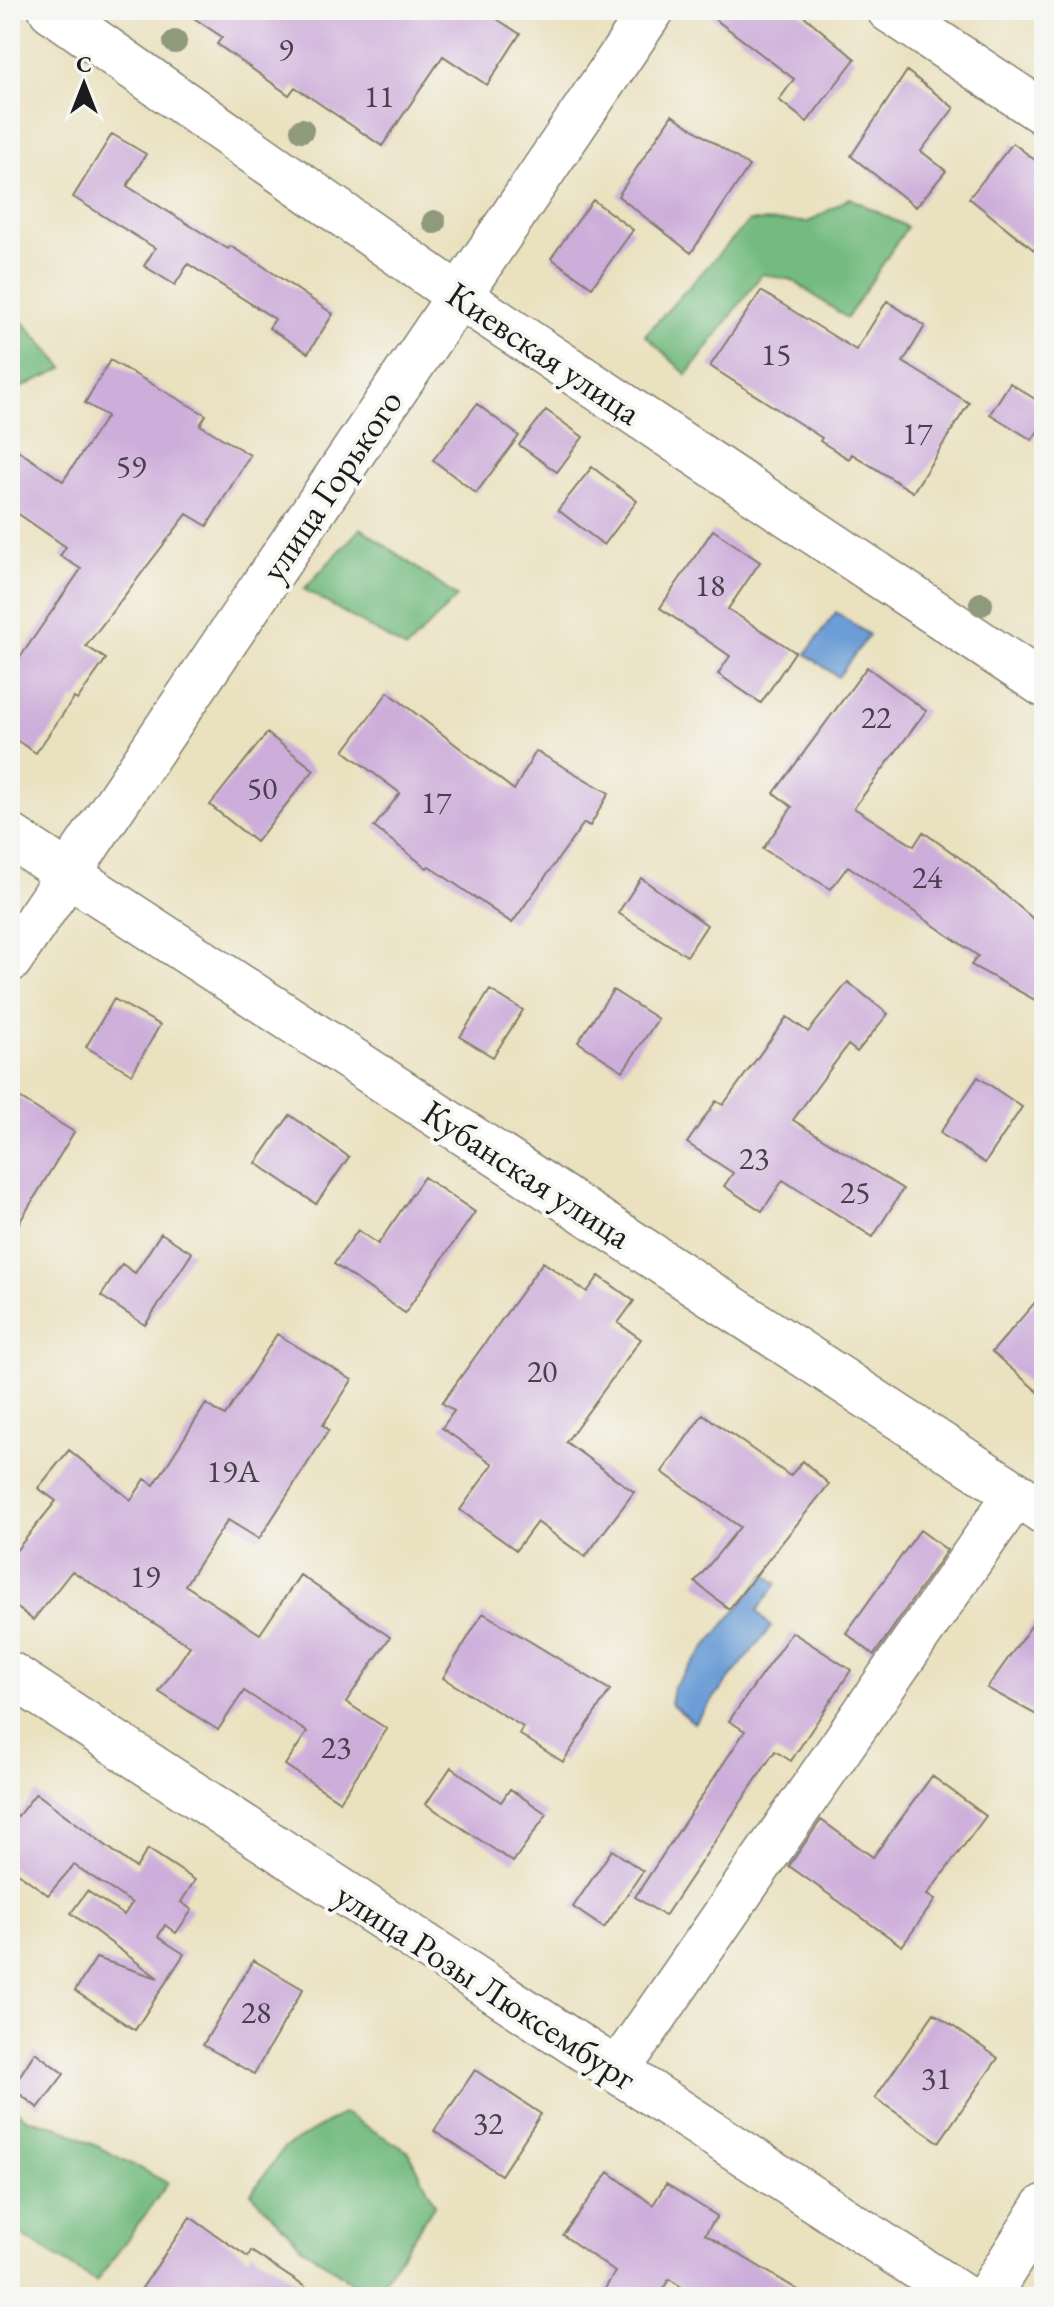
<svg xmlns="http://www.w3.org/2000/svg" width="1054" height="2307" font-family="'EB Garamond',serif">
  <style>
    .forest { fill: #74bb80; stroke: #486c4e; stroke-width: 2 }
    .water { fill: #6c9dd6; stroke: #445c79; stroke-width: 2 }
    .building { fill: #cdaeda }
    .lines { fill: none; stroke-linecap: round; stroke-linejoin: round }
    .street-casing { stroke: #837e6e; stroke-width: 47 }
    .secondary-casing { stroke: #837e6e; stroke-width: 47 }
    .street { stroke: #fff; stroke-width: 44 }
    .secondary { stroke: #fff; stroke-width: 44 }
    .tree { fill: #8f9a7d }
    .labels { text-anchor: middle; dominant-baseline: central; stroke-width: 8; stroke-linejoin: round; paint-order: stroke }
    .number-label { font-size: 32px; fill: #48404c }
    .street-label { font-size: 36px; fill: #1c1c1c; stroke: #f6f6f2 }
  </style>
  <rect width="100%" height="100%" fill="#f6f6f2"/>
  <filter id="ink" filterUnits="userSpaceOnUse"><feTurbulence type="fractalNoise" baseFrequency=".0125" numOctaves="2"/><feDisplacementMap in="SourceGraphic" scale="16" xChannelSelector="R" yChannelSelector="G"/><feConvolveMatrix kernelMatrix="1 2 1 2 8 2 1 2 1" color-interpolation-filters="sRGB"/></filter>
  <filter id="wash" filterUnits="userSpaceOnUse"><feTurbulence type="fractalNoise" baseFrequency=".006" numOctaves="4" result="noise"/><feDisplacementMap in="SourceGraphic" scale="32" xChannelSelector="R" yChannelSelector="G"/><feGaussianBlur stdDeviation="1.8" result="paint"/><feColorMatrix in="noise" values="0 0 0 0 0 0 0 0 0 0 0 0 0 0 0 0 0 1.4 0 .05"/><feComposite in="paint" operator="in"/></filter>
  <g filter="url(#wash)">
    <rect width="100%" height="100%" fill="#eae1bf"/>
    <path class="forest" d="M 850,198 L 907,227 L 847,318 L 792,280 L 762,274 L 687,375 L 645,335 L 749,221 L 808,222 Z
      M 10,317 L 24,323 L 64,368 L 20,388 L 10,380 Z
      M 361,528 L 457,597 L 406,649 L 304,589 Z
      M 10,2106 L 28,2119 L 62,2128 L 168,2183 L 96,2282 L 10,2228 Z
      M 344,2113 L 409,2152 L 435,2204 L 373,2297 L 303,2248 L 251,2193 L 284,2148 Z"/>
    <path class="water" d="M 836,612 L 869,635 L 838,677 L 806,654 Z
      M 766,1574 L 777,1584 L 757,1611 L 771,1627 L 694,1723 L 670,1703 L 673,1687 Z"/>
    <g id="blocks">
      <path class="building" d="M 182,10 L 483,10 L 520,34 L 487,85 L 443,56 L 382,146 L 295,87 L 289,95 L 217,44 L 222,37 Z
        M 703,10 L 797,10 L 855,59 L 807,122 L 779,100 L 794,79 Z
        M 907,71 L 954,108 L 921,151 L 946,171 L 916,207 L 851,156 Z
        M 672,115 L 749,166 L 691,253 L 618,196 Z
        M 112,134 L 146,154 L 127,186 L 228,249 L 230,246 L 260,264 L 333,314 L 308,353 L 269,328 L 275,319 L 188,264 L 175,285 L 144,266 L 155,248 L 73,197 Z
        M 1013,143 L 1044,167 L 1044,258 L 969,198 Z
        M 593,200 L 633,230 L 592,287 L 551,258 Z
        M 761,291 L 856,350 L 887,301 L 925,326 L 903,362 L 969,403 L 913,492 L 852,454 L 849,459 L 820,441 L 822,438 L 710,366 Z
        M 110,360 L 206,415 L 200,425 L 250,455 L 207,526 L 187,514 L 86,646 L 106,659 L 77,700 L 74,698 L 36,753 L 10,736 L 10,672 L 81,569 L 60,556 L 66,547 L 10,508 L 10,445 L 63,481 L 107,416 L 85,403 Z
        M 1010,383 L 1044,405 L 1044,422 L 1032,440 L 990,414 Z
        M 477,404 L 519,436 L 476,493 L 433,460 Z
        M 546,410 L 583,437 L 557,472 L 519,445 Z
        M 592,467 L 637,501 L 604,545 L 558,510 Z
        M 713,530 L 760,562 L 728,609 L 795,652 L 761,703 L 718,674 L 730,656 L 660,608 Z
        M 867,667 L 926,711 L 854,808 L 914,846 L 923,832 L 970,865 L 1044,928 L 1044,1005 L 971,965 L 978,956 L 848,866 L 831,889 L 763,849 L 792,807 L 774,793 Z
        M 388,692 L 514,790 L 536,751 L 609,793 L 590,826 L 584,823 L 512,923 L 429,866 L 427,868 L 374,827 L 400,793 L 344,751 Z
        M 267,733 L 314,770 L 256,842 L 210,805 Z
        M 641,878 L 707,925 L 687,956 L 618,913 Z
        M 848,982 L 888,1014 L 857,1052 L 848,1045 L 793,1120 L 903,1189 L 873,1237 L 783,1180 L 762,1211 L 724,1186 L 733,1173 L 687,1143 L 716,1101 L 723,1105 L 787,1017 L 808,1032 Z
        M 490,990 L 523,1010 L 493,1057 L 460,1037 Z
        M 613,990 L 658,1019 L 623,1071 L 578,1042 Z
        M 114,999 L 160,1025 L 132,1074 L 86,1047 Z
        M 978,1077 L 1022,1107 L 985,1163 L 940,1133 Z
        M 10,1092 L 74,1132 L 10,1238 Z
        M 290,1115 L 349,1157 L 316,1204 L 256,1163 Z
        M 424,1177 L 475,1212 L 405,1313 L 334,1264 L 358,1230 L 378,1244 Z
        M 161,1233 L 192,1253 L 145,1325 L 101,1296 L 122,1264 L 135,1273 Z
        M 543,1262 L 587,1292 L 599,1276 L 634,1301 L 618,1323 L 641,1339 L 566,1442 L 634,1492 L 585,1557 L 537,1522 L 516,1550 L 460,1510 L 493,1464 L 442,1428 L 454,1411 L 442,1403 Z
        M 1044,1292 L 1044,1397 L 992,1352 Z
        M 277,1334 L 352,1380 L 323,1425 L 329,1430 L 259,1539 L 228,1520 L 185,1585 L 260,1634 L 300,1575 L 390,1637 L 346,1702 L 387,1729 L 340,1801 L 285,1765 L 307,1732 L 244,1691 L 218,1730 L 159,1692 L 190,1646 L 72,1571 L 33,1620 L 10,1602 L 10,1558 L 56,1501 L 38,1488 L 69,1450 L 131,1500 L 145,1479 L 154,1485 L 206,1404 L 225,1416 Z
        M 703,1414 L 790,1476 L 803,1461 L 829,1484 L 729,1609 L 695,1582 L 740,1527 L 662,1472 Z
        M 920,1530 L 947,1550 L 874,1655 L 846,1633 Z
        M 1044,1608 L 1044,1719 L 987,1688 Z
        M 483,1613 L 610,1690 L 563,1762 L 519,1734 L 523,1727 L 443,1678 Z
        M 792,1632 L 851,1670 L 791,1761 L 775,1751 L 665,1916 L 635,1897 L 745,1731 L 729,1721 Z
        M 451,1767 L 501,1802 L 510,1789 L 547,1814 L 513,1862 L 426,1804 Z
        M 932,1776 L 986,1816 L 927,1895 L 935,1900 L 902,1946 L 789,1866 L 821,1820 L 873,1857 Z
        M 36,1793 L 136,1868 L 148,1849 L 195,1880 L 181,1902 L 192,1910 L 176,1933 L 165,1925 L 158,1937 L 184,1954 L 135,2030 L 75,1991 L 96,1958 L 158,1978 L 71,1913 L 87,1891 L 124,1915 L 132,1903 L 74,1865 L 48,1895 L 10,1867 L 10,1826 Z
        M 612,1850 L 643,1871 L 604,1928 L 573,1907 Z
        M 253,1960 L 303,1989 L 254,2074 L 203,2045 Z
        M 934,2013 L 998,2058 L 939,2142 L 875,2098 Z
        M 35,2052 L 64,2074 L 38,2108 L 12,2088 Z
        M 475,2070 L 541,2114 L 501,2175 L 434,2131 Z
        M 609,2172 L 653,2205 L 666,2184 L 717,2216 L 705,2234 L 810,2297 L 698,2297 L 669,2279 L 658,2297 L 600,2297 L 615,2272 L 563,2235 Z
        M 190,2217 L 248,2257 L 251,2251 L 320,2297 L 136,2297 Z"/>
    </g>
  </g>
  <g filter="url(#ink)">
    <use href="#blocks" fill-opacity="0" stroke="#837e6e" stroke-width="2"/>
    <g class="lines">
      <defs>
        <path id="street" d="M 51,10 L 459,296 L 1044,685
          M 889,10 L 1044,113
          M 10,836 L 1044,1512
          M 10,960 L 652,10
          M 10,1674 L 963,2297
          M 617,2071 L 1016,1494"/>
        <path id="secondary" d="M 987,2297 L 1044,2207"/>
      </defs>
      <use href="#street" class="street-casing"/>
      <use href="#secondary" class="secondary-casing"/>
      <use href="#street" class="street"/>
      <use href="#secondary" class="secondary"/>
    </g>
    <g class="tree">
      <circle cx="175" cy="42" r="12"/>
      <circle cx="302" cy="130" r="12"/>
      <circle cx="434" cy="222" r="12"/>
      <circle cx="981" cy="604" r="12"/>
    </g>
  </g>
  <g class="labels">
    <g class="number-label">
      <text x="286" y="49">9</text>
      <text x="379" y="96">11</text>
      <text x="776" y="354">15</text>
      <text x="917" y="433">17</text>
      <text x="131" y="466">59</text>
      <text x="710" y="585">18</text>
      <text x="876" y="717">22</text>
      <text x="262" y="788">50</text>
      <text x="436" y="802">17</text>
      <text x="927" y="877">24</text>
      <text x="754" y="1158">23</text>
      <text x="855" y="1192">25</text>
      <text x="542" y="1371">20</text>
      <text x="233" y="1471">19А</text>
      <text x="145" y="1576">19</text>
      <text x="336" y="1747">23</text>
      <text x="256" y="2012">28</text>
      <text x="936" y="2078">31</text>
      <text x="488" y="2123">32</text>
    </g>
    <g class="street-label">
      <text transform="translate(544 353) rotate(34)">Киевская улица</text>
      <text transform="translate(331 485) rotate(-56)">улица Горького</text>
      <text transform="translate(527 1174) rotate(33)">Кубанская улица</text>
      <text transform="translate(486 1986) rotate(33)">улица Розы Люксембург</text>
    </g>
  </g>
  <rect width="1054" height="2307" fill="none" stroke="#f6f6f2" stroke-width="40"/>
  <g transform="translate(84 84)" stroke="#f6f6f2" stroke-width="6" paint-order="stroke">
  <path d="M0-6L14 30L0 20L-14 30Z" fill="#1c1c1c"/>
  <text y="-12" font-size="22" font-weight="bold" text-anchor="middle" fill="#1c1c1c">С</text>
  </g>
</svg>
